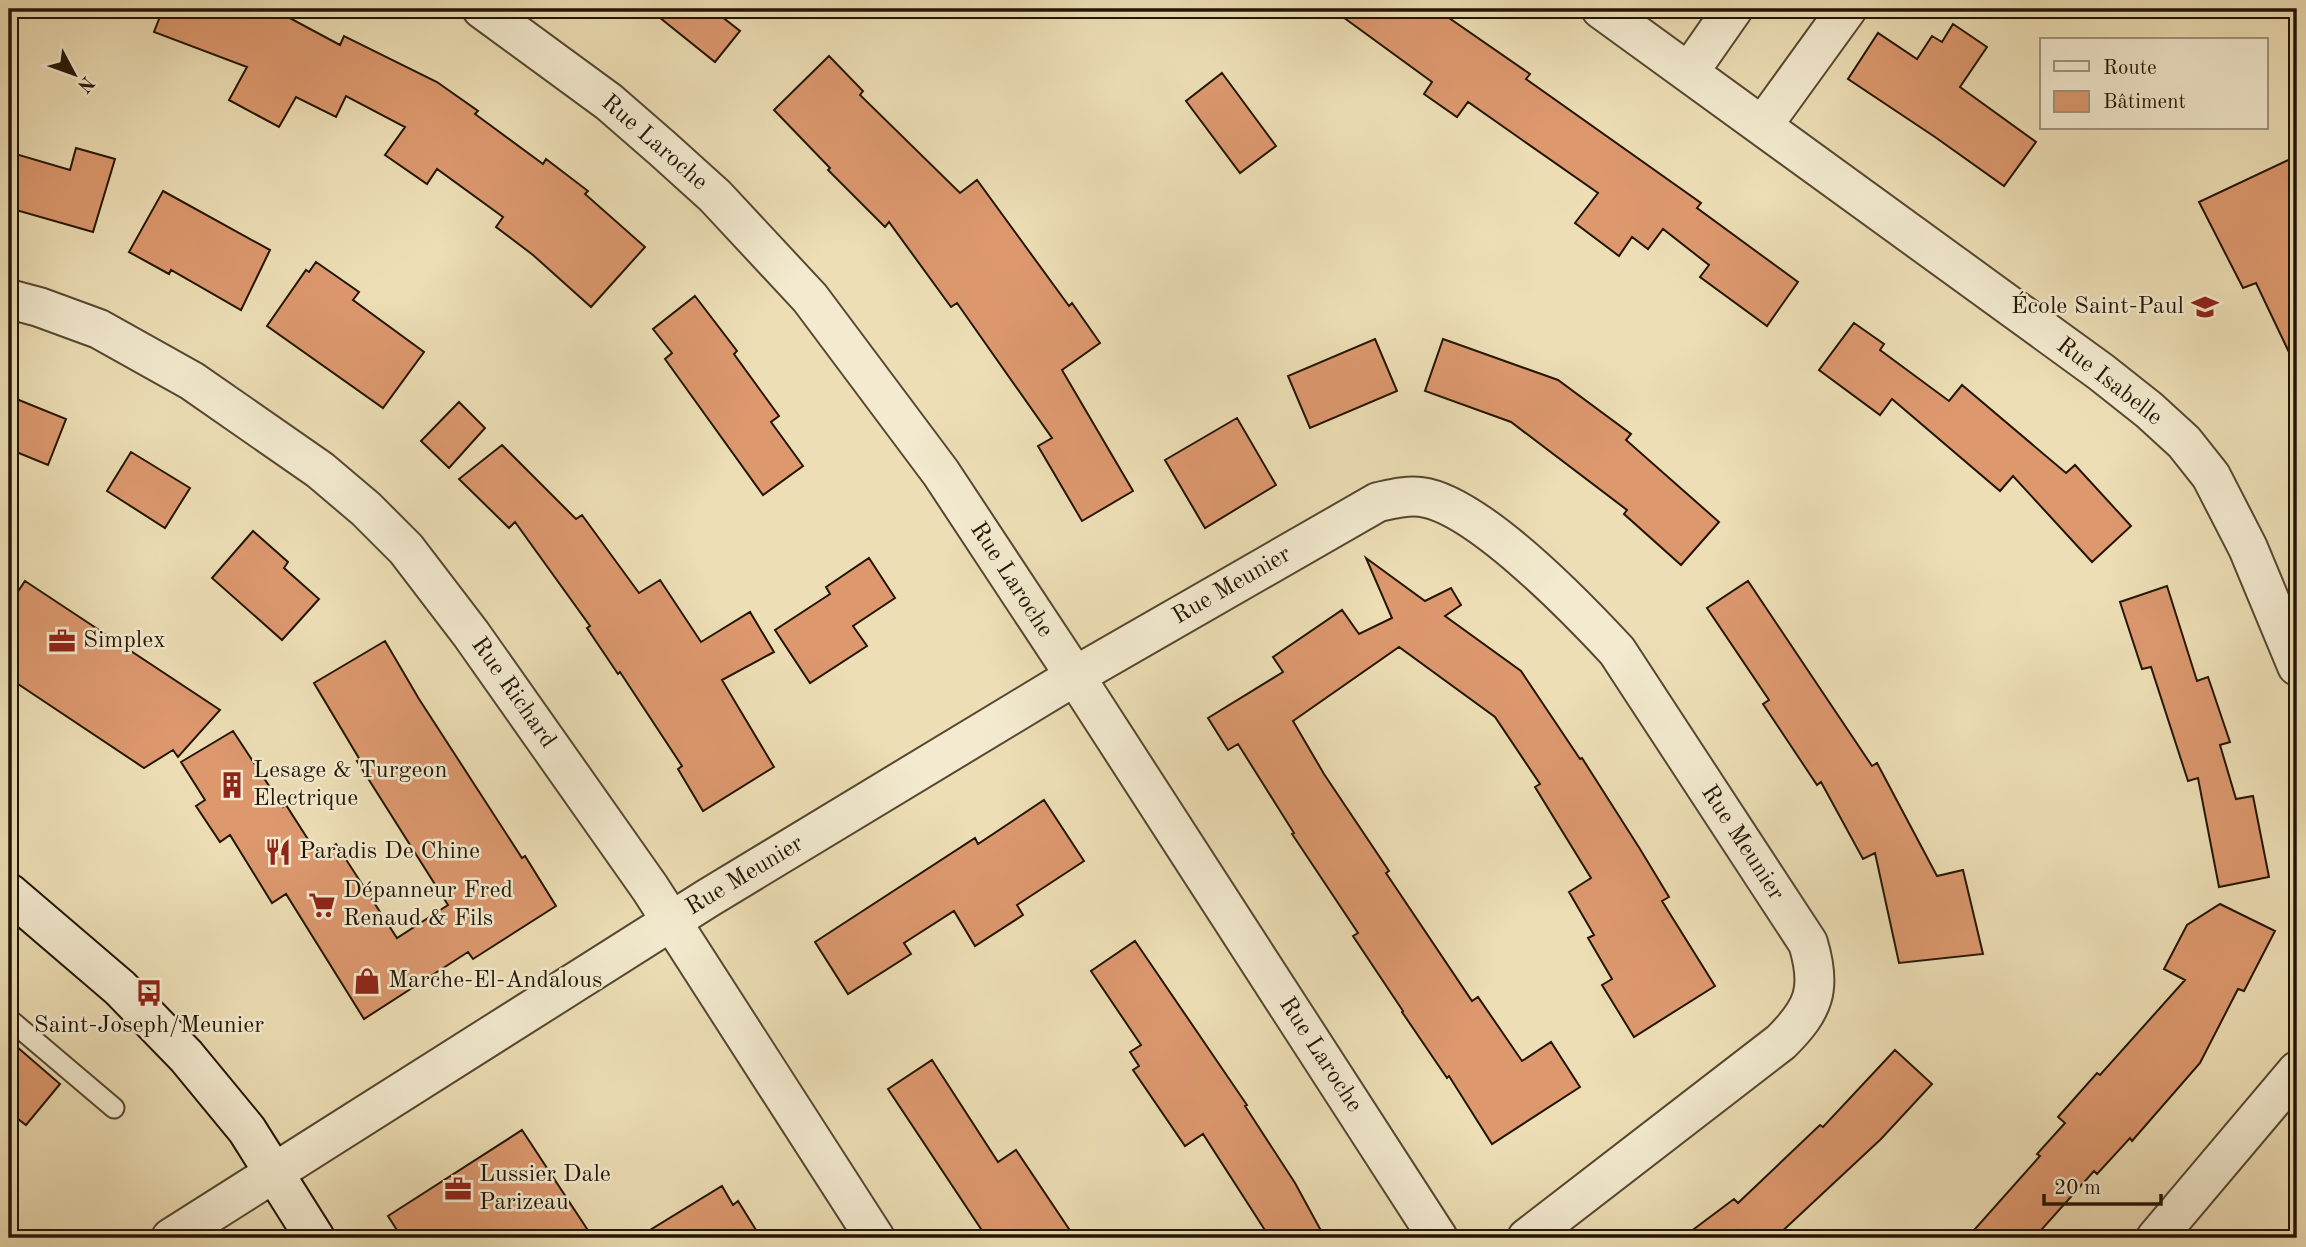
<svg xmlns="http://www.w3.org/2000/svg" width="2306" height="1247" font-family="'Old Standard TT',serif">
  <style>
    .building { fill: #dd986e; stroke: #231504; stroke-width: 2 }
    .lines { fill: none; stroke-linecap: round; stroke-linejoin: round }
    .service-casing { stroke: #564730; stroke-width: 23 }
    .minor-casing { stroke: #564730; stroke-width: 42 }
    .tertiary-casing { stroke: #564730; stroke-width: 42 }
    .secondary-casing { stroke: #231504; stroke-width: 42 }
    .service { stroke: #f3eacf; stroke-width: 19 }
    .minor { stroke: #f3eacf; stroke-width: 38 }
    .tertiary { stroke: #f3eacf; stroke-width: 38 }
    .secondary { stroke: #f3eacf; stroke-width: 38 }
    .labels { text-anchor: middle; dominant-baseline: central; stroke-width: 5; stroke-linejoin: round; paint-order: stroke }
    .street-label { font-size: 24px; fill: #231504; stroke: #f3eacf }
    .poi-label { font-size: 24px; fill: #231504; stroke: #f3eacf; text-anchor: start }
  </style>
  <rect width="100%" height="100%" fill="#eddeb5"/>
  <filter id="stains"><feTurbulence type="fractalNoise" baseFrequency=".00286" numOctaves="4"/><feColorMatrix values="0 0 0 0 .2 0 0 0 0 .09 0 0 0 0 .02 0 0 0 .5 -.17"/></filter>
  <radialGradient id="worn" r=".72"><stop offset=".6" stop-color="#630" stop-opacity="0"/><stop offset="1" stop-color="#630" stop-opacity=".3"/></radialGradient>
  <path class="building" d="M 163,9 L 273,9 L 340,45 L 344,36 L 437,82 L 478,111 L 475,114 L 543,164 L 546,159 L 588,191 L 585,194 L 645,247 L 591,307 L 533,255 L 496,227 L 503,217 L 437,169 L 427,184 L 385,155 L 405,127 L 346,96 L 336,117 L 296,97 L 279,127 L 229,100 L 247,67 L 154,32 Z
    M 649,9 L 712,9 L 740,31 L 715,62 Z
    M 1332,9 L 1436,9 L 1530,74 L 1526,79 L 1701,203 L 1697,208 L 1798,282 L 1767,326 L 1700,277 L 1709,265 L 1663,229 L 1648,249 L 1632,237 L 1619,256 L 1575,223 L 1598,193 L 1468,102 L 1457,117 L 1424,94 L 1432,82 Z
    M 1953,24 L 1987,47 L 1960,87 L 2036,142 L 2004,186 L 1935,137 L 1848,79 L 1878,33 L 1917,59 L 1932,36 L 1942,42 Z
    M 829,56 L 863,91 L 860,95 L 960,193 L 977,180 L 1069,306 L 1072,303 L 1100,343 L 1062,370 L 1133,491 L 1082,521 L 1038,446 L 1052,438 L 957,303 L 951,307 L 889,222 L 885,227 L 828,170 L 830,168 L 774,110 Z
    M 1222,73 L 1276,146 L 1240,173 L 1186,101 Z
    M 76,148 L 115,159 L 93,232 L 9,208 L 9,152 L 70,170 Z
    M 2297,156 L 2297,369 L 2256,283 L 2243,288 L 2199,202 Z
    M 163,191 L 270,250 L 241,310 L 171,270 L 169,274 L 129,252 Z
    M 316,262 L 359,292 L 353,300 L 424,352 L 383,408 L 267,326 L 306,270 L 309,272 Z
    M 695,296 L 737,351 L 734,354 L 779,416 L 771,422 L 803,466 L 763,495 L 665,359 L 672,353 L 653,329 Z
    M 1854,323 L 1884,344 L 1880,350 L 1949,401 L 1962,385 L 2066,473 L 2075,465 L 2131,526 L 2092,562 L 2013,476 L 2000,491 L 1892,399 L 1880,415 L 1819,370 Z
    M 1375,339 L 1397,391 L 1310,428 L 1288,376 Z
    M 1443,339 L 1558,380 L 1631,434 L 1626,440 L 1719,522 L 1681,565 L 1624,514 L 1627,510 L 1511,422 L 1425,391 Z
    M 9,396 L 66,419 L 48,465 L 9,449 Z
    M 459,402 L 485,428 L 449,468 L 421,441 Z
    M 1237,418 L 1276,485 L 1205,528 L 1165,460 Z
    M 502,445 L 576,519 L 582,515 L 639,593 L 660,580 L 701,642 L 750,612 L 774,652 L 722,680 L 774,767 L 703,811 L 678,769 L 682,766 L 620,672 L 618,674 L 587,628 L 590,626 L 515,522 L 509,528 L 459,479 Z
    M 131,452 L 190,488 L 165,528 L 107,491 Z
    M 253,531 L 288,562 L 284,568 L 319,599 L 282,640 L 212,578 Z
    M 869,558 L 895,598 L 853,626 L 867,646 L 810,683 L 775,630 L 830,594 L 826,587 Z
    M 1366,558 L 1425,601 L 1451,588 L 1461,605 L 1445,616 L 1521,671 L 1580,759 L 1582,758 L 1640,849 L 1669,897 L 1662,901 L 1715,986 L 1634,1037 L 1602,985 L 1612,979 L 1588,938 L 1594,935 L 1569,892 L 1591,878 L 1535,787 L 1540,784 L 1495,717 L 1399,647 L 1293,721 L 1324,774 L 1389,871 L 1386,873 L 1472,1001 L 1478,997 L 1522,1061 L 1551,1042 L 1580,1087 L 1492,1144 L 1449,1076 L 1447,1078 L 1402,1012 L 1403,1011 L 1353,936 L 1358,933 L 1292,834 L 1294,833 L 1238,744 L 1228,750 L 1208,718 L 1283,672 L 1273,657 L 1342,610 L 1359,634 L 1392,618 Z
    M 25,581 L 220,710 L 178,757 L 173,750 L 144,768 L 9,678 L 9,605 Z
    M 1748,581 L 1872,766 L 1877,763 L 1937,876 L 1963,870 L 1983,954 L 1899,963 L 1875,853 L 1863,859 L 1821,782 L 1817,785 L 1763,704 L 1769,700 L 1707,608 Z
    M 2167,586 L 2197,681 L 2208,677 L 2230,742 L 2220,745 L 2236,799 L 2253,796 L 2269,877 L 2219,887 L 2198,778 L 2188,781 L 2151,667 L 2142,669 L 2120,602 Z
    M 385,641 L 419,699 L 522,858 L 525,856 L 556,906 L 473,959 L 468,952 L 364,1019 L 286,894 L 272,903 L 230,835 L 220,842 L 196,806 L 205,800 L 181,762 L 233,731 L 283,807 L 286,805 L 318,855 L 336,844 L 397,938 L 448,905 L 357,761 L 360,760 L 314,683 Z
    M 1044,800 L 1084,861 L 1017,905 L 1023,915 L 975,946 L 954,911 L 904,943 L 911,954 L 848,994 L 815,942 L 975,838 L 978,844 Z
    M 2220,904 L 2275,931 L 2244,991 L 2238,989 L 2200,1063 L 2132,1141 L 2130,1138 L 2097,1174 L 2094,1171 L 2034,1238 L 1967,1238 L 2040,1156 L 2037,1154 L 2065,1123 L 2058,1117 L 2097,1073 L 2100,1075 L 2185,980 L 2164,969 L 2187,925 Z
    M 1135,941 L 1247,1105 L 1245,1106 L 1295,1183 L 1325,1238 L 1270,1238 L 1203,1134 L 1185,1146 L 1133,1070 L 1139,1066 L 1130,1052 L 1141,1045 L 1091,971 Z
    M 9,1040 L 60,1084 L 26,1125 L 9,1112 Z
    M 1895,1050 L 1932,1084 L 1881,1139 L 1775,1238 L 1682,1238 L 1734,1199 L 1738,1203 L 1820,1125 L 1823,1127 Z
    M 932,1060 L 998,1162 L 1016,1150 L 1075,1238 L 987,1238 L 888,1089 Z
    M 522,1130 L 593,1238 L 402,1238 L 388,1216 Z
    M 722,1186 L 733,1205 L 738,1201 L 761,1238 L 637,1238 Z"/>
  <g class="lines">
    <defs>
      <path id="service" d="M 9,1019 L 114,1108"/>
      <path id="minor" d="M 482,9 L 609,102 L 663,149 L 715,196 L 810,298 L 941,473 L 1075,676 L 1438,1238
        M 1689,72 L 1733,9
        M 1763,125 L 1847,9
        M 9,299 L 39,307 L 99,329 L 192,381 L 320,470 L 366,509 L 406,549 L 471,634 L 650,888 L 875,1238
        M 171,1238 L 708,898 L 1075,676 L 1378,502 C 1392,499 1407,495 1421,497 C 1477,504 1578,609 1617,651 L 1808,943 C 1822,989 1814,1009 1781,1042 L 1527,1238"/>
      <path id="tertiary" d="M 1601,9 L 2101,372 L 2149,410 L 2184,442 L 2211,476 L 2248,548 L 2297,666
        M 2156,1238 L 2297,1071"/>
      <path id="secondary" d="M 9,893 L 120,988 L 186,1056 L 247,1130 L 315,1238"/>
    </defs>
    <use href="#service" class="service-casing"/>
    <use href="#minor" class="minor-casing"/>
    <use href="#tertiary" class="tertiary-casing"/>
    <use href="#secondary" class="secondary-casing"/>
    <use href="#service" class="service"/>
    <use href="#minor" class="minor"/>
    <use href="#tertiary" class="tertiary"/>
    <use href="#secondary" class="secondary"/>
  </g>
  <defs>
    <symbol id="school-bare" viewBox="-9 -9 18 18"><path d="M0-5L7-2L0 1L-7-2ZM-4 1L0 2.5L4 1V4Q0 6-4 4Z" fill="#8f2418" stroke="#f3eacf" stroke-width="2.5" paint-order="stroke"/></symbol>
    <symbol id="office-bare" viewBox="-9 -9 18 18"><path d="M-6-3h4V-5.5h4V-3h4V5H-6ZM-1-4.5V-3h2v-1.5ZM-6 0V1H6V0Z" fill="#8f2418" stroke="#f3eacf" stroke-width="2.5" paint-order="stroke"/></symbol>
    <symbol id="building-bare" viewBox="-9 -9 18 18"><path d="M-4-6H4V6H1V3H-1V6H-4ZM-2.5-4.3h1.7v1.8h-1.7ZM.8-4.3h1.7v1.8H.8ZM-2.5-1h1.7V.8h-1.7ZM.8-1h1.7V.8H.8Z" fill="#8f2418" stroke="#f3eacf" stroke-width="2.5" paint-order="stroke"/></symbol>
    <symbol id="restaurant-bare" viewBox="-9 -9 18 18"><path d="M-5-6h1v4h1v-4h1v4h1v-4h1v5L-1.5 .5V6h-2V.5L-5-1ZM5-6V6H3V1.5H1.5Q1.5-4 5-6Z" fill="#8f2418" stroke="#f3eacf" stroke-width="2.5" paint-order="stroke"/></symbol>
    <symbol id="supermarket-bare" viewBox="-9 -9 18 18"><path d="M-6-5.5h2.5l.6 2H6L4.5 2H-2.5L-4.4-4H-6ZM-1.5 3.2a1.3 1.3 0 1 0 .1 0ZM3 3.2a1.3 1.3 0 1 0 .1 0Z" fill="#8f2418" stroke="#f3eacf" stroke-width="2.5" paint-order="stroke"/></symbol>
    <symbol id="shop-bare" viewBox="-9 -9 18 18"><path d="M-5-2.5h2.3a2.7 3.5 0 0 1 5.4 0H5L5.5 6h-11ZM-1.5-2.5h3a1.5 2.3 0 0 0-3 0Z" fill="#8f2418" stroke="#f3eacf" stroke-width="2.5" paint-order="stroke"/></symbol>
    <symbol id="bus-bare" viewBox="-9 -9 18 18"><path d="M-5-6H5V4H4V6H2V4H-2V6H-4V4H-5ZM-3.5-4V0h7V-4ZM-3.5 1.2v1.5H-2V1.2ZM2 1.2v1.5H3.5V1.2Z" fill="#8f2418" stroke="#f3eacf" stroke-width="2.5" paint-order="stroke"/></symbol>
  </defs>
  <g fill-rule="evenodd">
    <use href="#school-bare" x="2186" y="288" width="38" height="38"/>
    <use href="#office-bare" x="43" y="622" width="38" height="38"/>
    <use href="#building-bare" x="213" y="766" width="38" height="38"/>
    <use href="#restaurant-bare" x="259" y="833" width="38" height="38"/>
    <use href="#supermarket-bare" x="303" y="886" width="38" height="38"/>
    <use href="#shop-bare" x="348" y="962" width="38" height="38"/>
    <use href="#bus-bare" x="130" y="974" width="38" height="38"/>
    <use href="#office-bare" x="439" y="1170" width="38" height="38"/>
  </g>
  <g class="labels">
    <g class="street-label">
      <text transform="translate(654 143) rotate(41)">Rue Laroche</text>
      <text transform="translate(2109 382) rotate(38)">Rue Isabelle</text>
      <text transform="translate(1011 580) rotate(57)">Rue Laroche</text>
      <text transform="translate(1232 586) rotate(-30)">Rue Meunier</text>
      <text transform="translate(513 693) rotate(55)">Rue Richard</text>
      <text transform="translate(1742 843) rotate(57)">Rue Meunier</text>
      <text transform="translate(745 876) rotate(-31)">Rue Meunier</text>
      <text transform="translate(1320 1055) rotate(57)">Rue Laroche</text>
    </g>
    <g class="poi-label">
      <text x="2184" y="307" text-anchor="end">École Saint-Paul</text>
      <text x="83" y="641">Simplex</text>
      <text x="253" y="771">Lesage &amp; Turgeon<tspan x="253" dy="28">Electrique</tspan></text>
      <text x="299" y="852">Paradis De Chine</text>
      <text x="343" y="891">Dépanneur Fred<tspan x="343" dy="28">Renaud &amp; Fils</tspan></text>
      <text x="388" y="981">Marche-El-Andalous</text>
      <text x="149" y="1026" text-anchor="middle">Saint-Joseph/Meunier</text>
      <text x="479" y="1175">Lussier Dale<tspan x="479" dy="28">Parizeau</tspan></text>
    </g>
  </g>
  <rect width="2306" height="1247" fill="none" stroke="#eddeb5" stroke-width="35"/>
  <rect x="10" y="10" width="2285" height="1226" fill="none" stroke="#231504" stroke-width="3.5"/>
  <rect x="18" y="18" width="2271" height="1212" fill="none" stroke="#231504" stroke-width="2"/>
  <rect x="2040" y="38" width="228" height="91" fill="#f3eacf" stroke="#a0957e" stroke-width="2"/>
  <rect x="2054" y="61" width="35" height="10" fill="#f3eacf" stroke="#a0957e" stroke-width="2"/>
  <text x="2103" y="74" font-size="21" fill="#231504">Route</text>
  <rect x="2054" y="91" width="35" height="21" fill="#dd986e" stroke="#a0957e" stroke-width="2"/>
  <text x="2103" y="108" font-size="21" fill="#231504">Bâtiment</text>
  <g transform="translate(74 74) rotate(131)" stroke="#f3eacf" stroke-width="5" paint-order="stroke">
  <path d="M0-5L12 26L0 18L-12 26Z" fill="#231504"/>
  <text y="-10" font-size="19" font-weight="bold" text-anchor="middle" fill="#231504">N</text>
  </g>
  <path d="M2044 1194v10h117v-10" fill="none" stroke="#231504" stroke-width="3.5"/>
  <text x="2054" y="1194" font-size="21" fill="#231504" stroke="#f3eacf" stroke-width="5" paint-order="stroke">20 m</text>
  <rect width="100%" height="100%" filter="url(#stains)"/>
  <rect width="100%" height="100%" fill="url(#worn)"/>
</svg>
